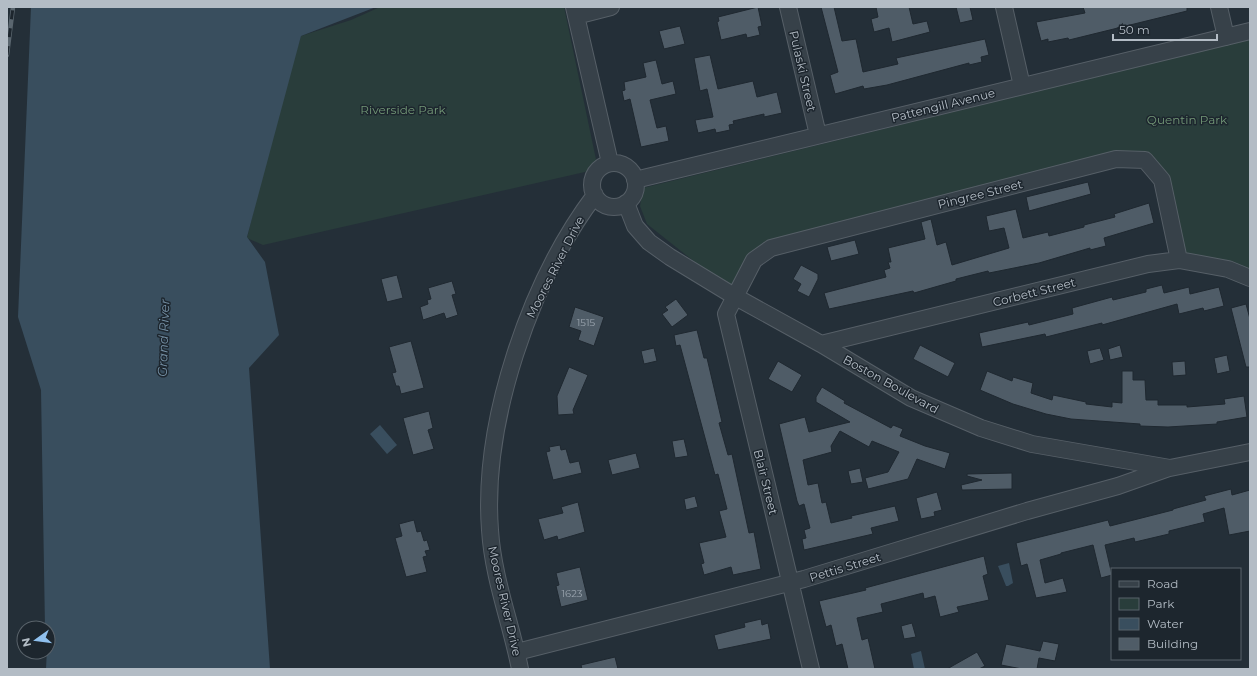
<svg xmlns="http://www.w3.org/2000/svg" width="1257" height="676" font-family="Montserrat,sans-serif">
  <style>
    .green { fill: #293d3b }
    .water { fill: #394e5e }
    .building { fill: #4f5c67; stroke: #1f2830 }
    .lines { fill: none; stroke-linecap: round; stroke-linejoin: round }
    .street-casing { stroke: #565f67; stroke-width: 18 }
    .street { stroke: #374149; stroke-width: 16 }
    .rail-casing { stroke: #5a666f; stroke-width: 4.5 }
    .rail { stroke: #1d262e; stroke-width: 3; stroke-dasharray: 9; stroke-linecap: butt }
    .labels { text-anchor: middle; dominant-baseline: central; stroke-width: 3; stroke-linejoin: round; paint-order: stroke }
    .number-label { font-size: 10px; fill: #9aa4ae }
    .street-label { font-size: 12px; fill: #b3bcc5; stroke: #1d262e }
    .park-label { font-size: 12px; fill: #739877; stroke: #1d262e }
    .water-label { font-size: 13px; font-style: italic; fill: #7691a6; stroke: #1d262e }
  </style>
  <rect width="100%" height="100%" fill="#242f38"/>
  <path class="green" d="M 380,7 L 564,7 L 598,169 L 263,245 L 247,238 L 277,113 L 301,36 L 351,20 Z
    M 1250,39 L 1250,274 L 1177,259 L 1158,175 L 1127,160 L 776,247 L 735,294 L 647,224 L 640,206 L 643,188 Z"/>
  <path class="water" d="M 31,7 L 376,7 L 301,36 L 247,237 L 265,262 L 279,335 L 249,368 L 270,669 L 46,669 L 48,628 L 45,628 L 41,390 L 18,317 Z
    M 380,425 L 397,445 L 387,454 L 370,434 Z
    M 1009,563 L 1013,583 L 1008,586 L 1006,586 L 998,566 Z
    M 921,651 L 925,669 L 914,669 L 911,654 Z"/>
  <path class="building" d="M 758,7 L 762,26 L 758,27 L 760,35 L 747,38 L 746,34 L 721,40 L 717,22 L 719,21 L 718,17 Z
    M 821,7 L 834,7 L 842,41 L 856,39 L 863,72 L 898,64 L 896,58 L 985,39 L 989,55 L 981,57 L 982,62 L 969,65 L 969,63 L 887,85 L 864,89 L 863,86 L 835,94 L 830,75 L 838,72 Z
    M 876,7 L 909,7 L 913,24 L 927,21 L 930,32 L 892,42 L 889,28 L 874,32 L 871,19 L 878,17 Z
    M 956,7 L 970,7 L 973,20 L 960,23 Z
    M 1083,7 L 1187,7 L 1187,11 L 1069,40 L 1068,38 L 1048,42 L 1048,39 L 1041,41 L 1036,22 L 1085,13 Z
    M 680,26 L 685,44 L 664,49 L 659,31 Z
    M 710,55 L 718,89 L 753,81 L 757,97 L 777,92 L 782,113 L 764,117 L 764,114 L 733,121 L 734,124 L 729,125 L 730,130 L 716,133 L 715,129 L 698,133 L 695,120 L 713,117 L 707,89 L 700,91 L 694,58 Z
    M 656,60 L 662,84 L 673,81 L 676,94 L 650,100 L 657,128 L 666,126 L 669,141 L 641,147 L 630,99 L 624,101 L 622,91 L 625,90 L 624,82 L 646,77 L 643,63 Z
    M 1088,182 L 1091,194 L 1029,211 L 1026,197 Z
    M 1149,203 L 1154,223 L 1104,238 L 1106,246 L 1090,250 L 1090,248 L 1039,263 L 989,273 L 988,271 L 956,279 L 956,281 L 914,293 L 913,291 L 829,309 L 824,293 L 886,277 L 884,270 L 890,268 L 888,262 L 891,262 L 888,248 L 925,239 L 921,222 L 931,219 L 937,245 L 946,242 L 952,265 L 1009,248 L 1004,228 L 989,231 L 986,216 L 1016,209 L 1023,238 L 1048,232 L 1049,236 L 1084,227 L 1084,225 L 1115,217 L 1114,214 Z
    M 855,240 L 859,254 L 831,261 L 827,247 Z
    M 801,265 L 818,274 L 818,279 L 809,297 L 797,291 L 801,284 L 793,279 Z
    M 397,275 L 403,298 L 387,302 L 381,279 Z
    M 452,281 L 456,294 L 452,295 L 458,315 L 446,319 L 444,313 L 423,320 L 420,307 L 428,304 L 427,300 L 431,299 L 428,288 Z
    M 1162,285 L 1164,293 L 1189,287 L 1190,294 L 1219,287 L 1224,306 L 1204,311 L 1203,308 L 1179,314 L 1177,304 L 1102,325 L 1102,323 L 1046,337 L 1045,334 L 982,347 L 979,333 L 1028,322 L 1029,325 L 1073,314 L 1072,308 L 1112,297 L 1113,300 L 1146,292 L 1146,289 Z
    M 676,299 L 688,315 L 672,327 L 662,314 L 668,310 L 665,307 Z
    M 1246,304 L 1250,319 L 1250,367 L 1246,367 L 1231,308 Z
    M 575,307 L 604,317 L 594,346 L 578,340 L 581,331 L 569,327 Z
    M 697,330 L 704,358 L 707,358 L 722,422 L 719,423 L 728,455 L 732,454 L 749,533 L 754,532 L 761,569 L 733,575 L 731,567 L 704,575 L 701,564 L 704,563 L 699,543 L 726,537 L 719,511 L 727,509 L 718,474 L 715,475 L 680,345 L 676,346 L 674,335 Z
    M 411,341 L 424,388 L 401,394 L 399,386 L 396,386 L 392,373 L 396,372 L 389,347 Z
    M 920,345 L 955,363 L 948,377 L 913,359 Z
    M 1120,345 L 1123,357 L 1110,360 L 1108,349 Z
    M 654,348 L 657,361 L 644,364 L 641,351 Z
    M 1100,348 L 1104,360 L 1090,364 L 1087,351 Z
    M 1227,355 L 1230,371 L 1217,374 L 1214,358 Z
    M 778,361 L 802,375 L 792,392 L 768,379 Z
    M 1185,361 L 1186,375 L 1173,376 L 1172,362 Z
    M 569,367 L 588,375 L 573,410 L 574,414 L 558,415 L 557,396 Z
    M 987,371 L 1012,381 L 1013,377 L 1033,383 L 1031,393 L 1052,400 L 1053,395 L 1086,402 L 1086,404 L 1112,407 L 1112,402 L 1122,403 L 1122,371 L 1133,371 L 1133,380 L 1145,380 L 1146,400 L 1158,400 L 1158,405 L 1187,405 L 1187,407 L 1225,404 L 1224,399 L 1244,396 L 1247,417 L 1217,422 L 1217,424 L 1168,427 L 1140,426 L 1140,424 L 1071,419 L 1046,414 L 1013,404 L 980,390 Z
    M 822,387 L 845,401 L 844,403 L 891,428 L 893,425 L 903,429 L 900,436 L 925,446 L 950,453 L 945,469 L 917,459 L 908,479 L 868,489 L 865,478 L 888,472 L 899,452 L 872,441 L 869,447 L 840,431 L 831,446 L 832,452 L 803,460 L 808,485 L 818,483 L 822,503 L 826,502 L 831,523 L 852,518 L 851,516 L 895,506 L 899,521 L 871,528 L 873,534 L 804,550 L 802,539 L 806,538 L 804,530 L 810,528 L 804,504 L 799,506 L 797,501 L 779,424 L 805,417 L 809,432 L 850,422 L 816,402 L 816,397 Z
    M 429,411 L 433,428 L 428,430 L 434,449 L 413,455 L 403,418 Z
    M 684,439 L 688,456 L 675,458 L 672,441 Z
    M 560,445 L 561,450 L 566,449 L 570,463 L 579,461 L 582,473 L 553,480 L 546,452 L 550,451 L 549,447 Z
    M 636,453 L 640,468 L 612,475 L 608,460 Z
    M 860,468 L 863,482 L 851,484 L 848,471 Z
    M 1012,473 L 1012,489 L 962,490 L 961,485 L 982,480 L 967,476 L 967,474 Z
    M 1231,489 L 1232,495 L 1250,490 L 1250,531 L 1229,535 L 1224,508 L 1203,514 L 1205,522 L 1169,531 L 1169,534 L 1135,542 L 1134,538 L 1105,545 L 1112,575 L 1101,578 L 1093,545 L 1061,553 L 1061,554 L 1040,560 L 1045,583 L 1063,578 L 1067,592 L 1036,598 L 1027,564 L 1021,566 L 1016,543 L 1108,520 L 1110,526 L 1173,510 L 1173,509 L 1206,500 L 1204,496 Z
    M 937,492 L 942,510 L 934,512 L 935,516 L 921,519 L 916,498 Z
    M 695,496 L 698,507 L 686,510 L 684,499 Z
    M 578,502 L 585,532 L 558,540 L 557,536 L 544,540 L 538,519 L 563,513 L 561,507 Z
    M 414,520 L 417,532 L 421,531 L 424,541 L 427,540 L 430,550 L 425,551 L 427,556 L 423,557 L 427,572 L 406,577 L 395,538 L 402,536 L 399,524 Z
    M 984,556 L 988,574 L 983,576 L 989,600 L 957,607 L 959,612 L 940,617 L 935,596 L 924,599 L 923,593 L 881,604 L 883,612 L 857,618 L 862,640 L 868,638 L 875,669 L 848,669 L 842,644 L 836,646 L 831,625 L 826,627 L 819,601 L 866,590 L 865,588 Z
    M 580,567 L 588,600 L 561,607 L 556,586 L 559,585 L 556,573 Z
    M 761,619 L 762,625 L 768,623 L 771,639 L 718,650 L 714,635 L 745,627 L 744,623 Z
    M 912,623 L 916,637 L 904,639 L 901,626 Z
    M 1043,641 L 1059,644 L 1055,661 L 1039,658 L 1037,669 L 1022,669 L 1001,665 L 1006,644 L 1040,651 Z
    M 977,652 L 985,666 L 979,669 L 947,669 Z
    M 615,657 L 618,669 L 582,669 L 581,665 Z"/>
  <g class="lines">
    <defs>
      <path id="street" d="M 574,7 L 610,163
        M 788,7 L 818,135
        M 1004,7 L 1022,86
        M 1219,7 L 1226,37
        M 576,16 L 611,7
        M592 185a22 22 0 1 1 44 0a22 22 0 1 1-44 0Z
        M 635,180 L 1250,31
        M 626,203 L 635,226 L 649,242 L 670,257 L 734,296 L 821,344 L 911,398 L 981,428 L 1032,444 L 1170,468 L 1250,452
        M 821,344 L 1148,264 L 1179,260 L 1228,269 L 1250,278
        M 517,652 L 804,579 L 1027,511 L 1118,486 L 1169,468
        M 520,669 C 511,623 493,578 490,530 C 482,422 530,281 595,195
        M 811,669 L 726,314 L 754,260 L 771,248 L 1116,159 L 1145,160 L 1162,180 L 1179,260"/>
    </defs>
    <use href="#street" class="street-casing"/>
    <use href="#street" class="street"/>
    <defs>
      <path id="rail" d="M 7,55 L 13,7"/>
    </defs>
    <use href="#rail" class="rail-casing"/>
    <use href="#rail" class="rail"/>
  </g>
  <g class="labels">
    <g class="number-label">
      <text x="586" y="322">1515</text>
      <text x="572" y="593">1623</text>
    </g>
    <g class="street-label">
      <text transform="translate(803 71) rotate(77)">Pulaski Street</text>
      <text transform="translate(943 105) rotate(-14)">Pattengill Avenue</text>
      <text transform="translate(980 194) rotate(-14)">Pingree Street</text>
      <text transform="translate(555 267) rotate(-63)">Moores River Drive</text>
      <text transform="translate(1034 292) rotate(-14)">Corbett Street</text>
      <text transform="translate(891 384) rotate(29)">Boston Boulevard</text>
      <text transform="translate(766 482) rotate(76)">Blair Street</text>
      <text transform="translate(845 567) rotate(-17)">Pettis Street</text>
      <text transform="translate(505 601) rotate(77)">Moores River Drive</text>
    </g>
    <g class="park-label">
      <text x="403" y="109">Riverside Park</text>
      <text x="1187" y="119">Quentin Park</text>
    </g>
    <g class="water-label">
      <text transform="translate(163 338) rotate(-88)">Grand River</text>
    </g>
  </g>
  <rect width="1257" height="676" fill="none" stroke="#b3bcc5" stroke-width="16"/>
  <rect x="1111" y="568" width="130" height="92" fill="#1d262e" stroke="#59626a"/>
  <rect x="1119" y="581" width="20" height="6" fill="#374149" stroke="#59626a"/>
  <text x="1147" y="588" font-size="12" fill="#b3bcc5">Road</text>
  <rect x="1119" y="598" width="20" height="12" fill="#293d3b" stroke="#59626a"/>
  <text x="1147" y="608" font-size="12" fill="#b3bcc5">Park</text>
  <rect x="1119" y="618" width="20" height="12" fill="#394e5e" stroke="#59626a"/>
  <text x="1147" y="628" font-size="12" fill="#b3bcc5">Water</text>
  <rect x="1119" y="638" width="20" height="12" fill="#4f5c67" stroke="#59626a"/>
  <text x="1147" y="648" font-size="12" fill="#b3bcc5">Building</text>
  <g transform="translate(36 640) rotate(256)"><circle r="19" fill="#1d262e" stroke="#59626a"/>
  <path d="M0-3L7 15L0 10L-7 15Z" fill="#8fc0ee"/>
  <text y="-6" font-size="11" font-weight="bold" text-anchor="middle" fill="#b3bcc5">N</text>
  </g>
  <path d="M1113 34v6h104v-6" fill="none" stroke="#b3bcc5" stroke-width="2"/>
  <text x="1119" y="34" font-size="12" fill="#b3bcc5" stroke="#1d262e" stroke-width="3" paint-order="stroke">50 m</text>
</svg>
